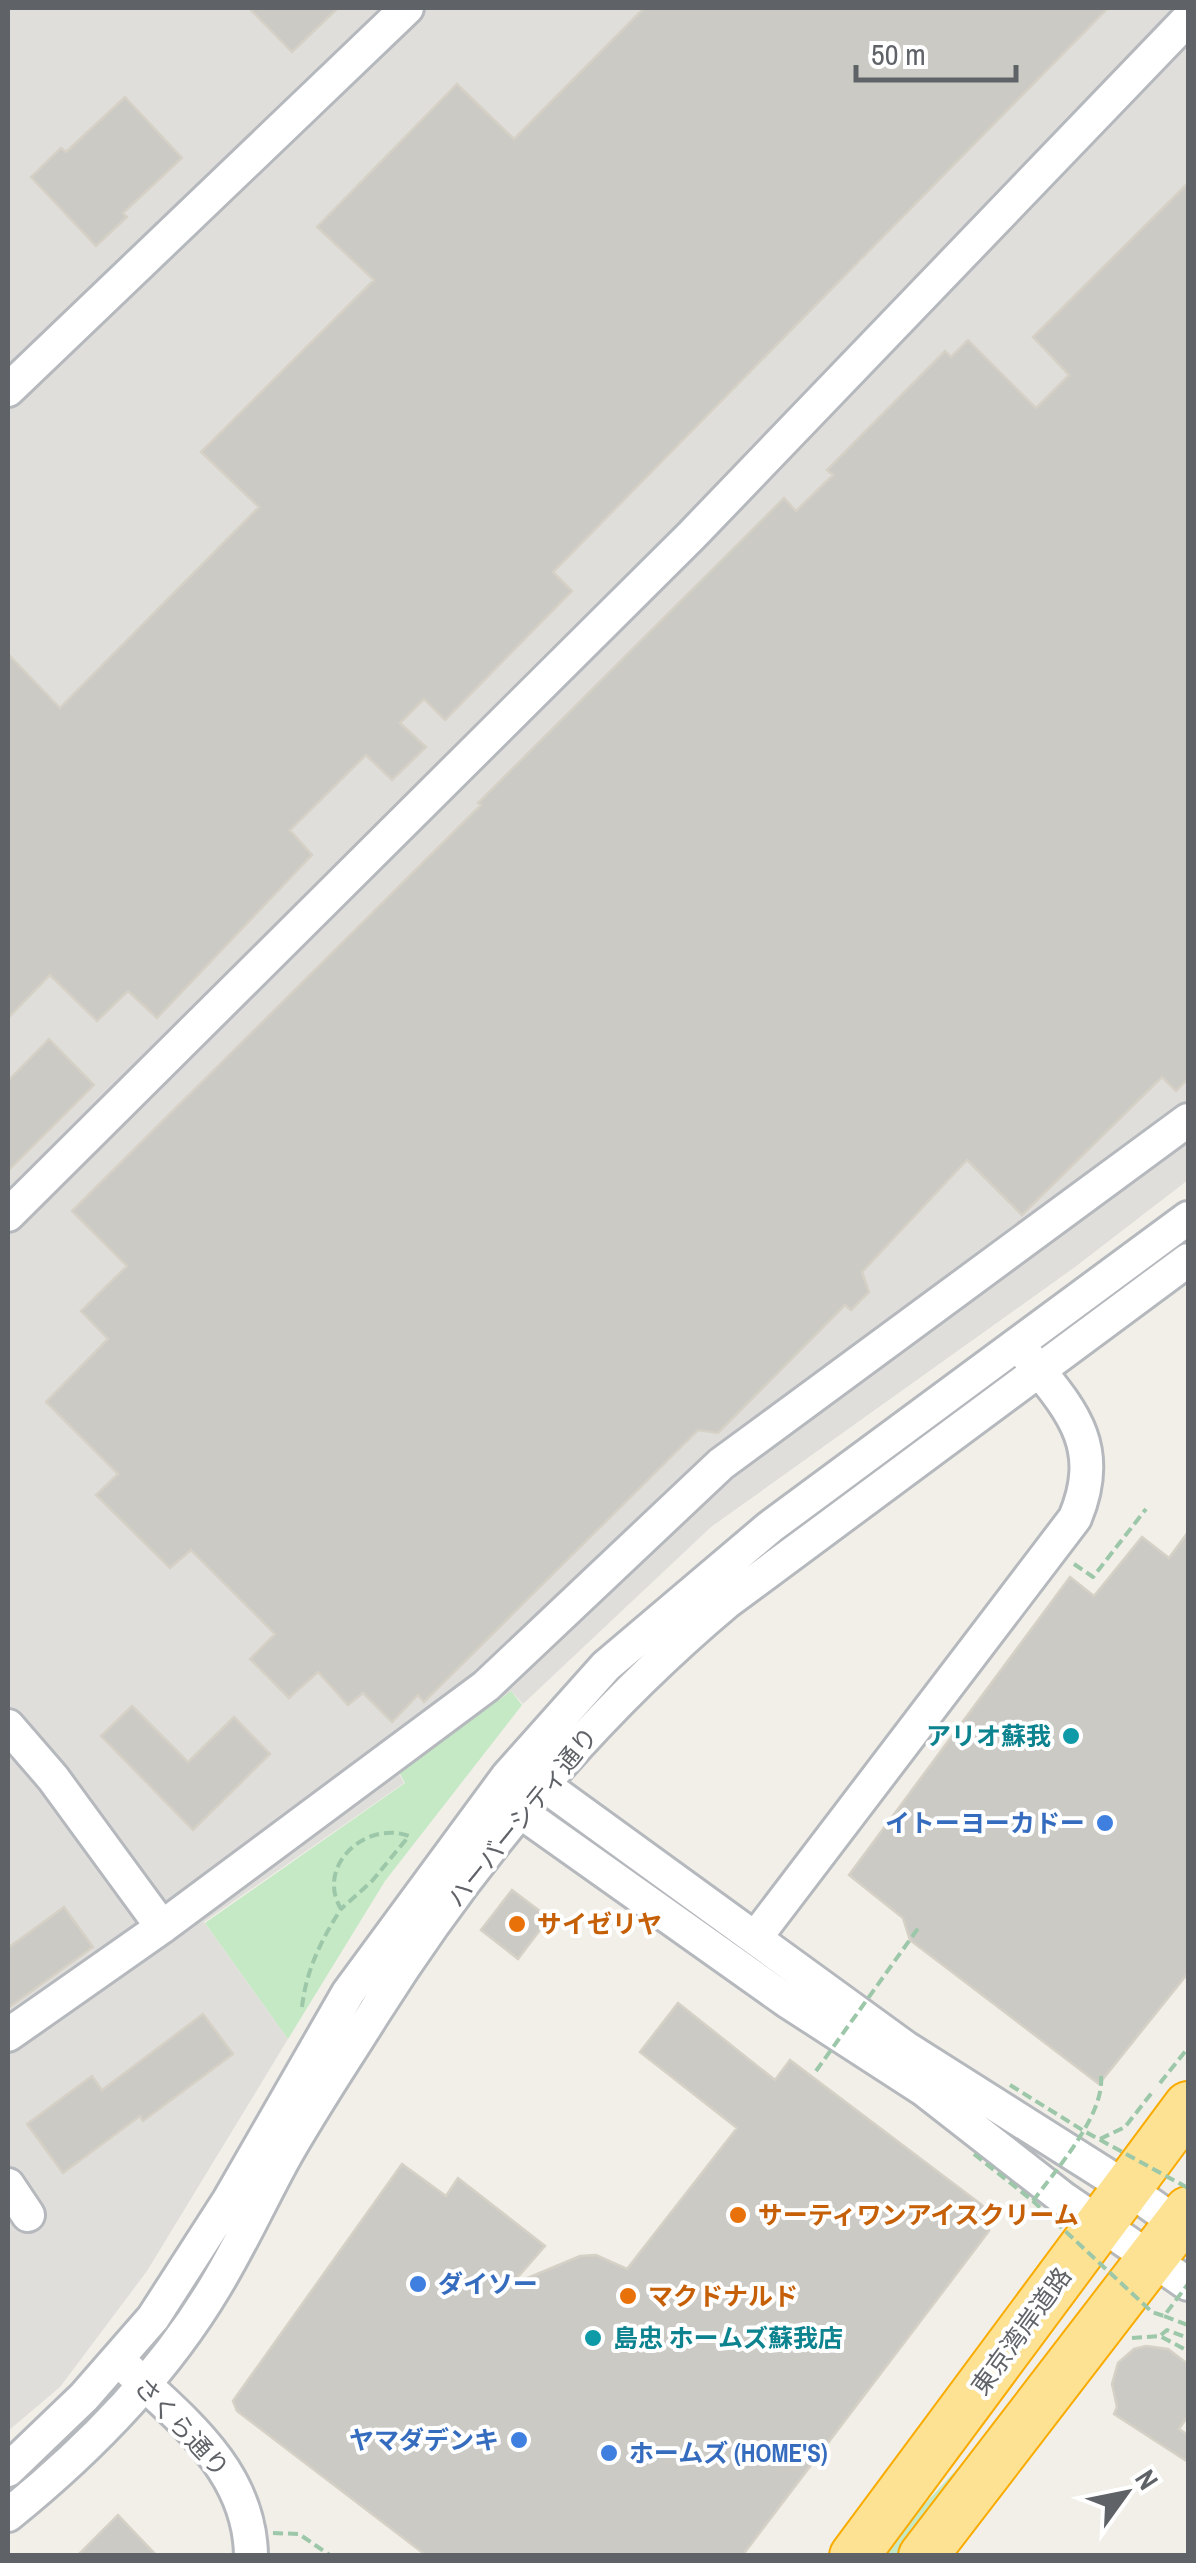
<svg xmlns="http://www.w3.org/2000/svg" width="1196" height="2563" font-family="'Archivo Narrow','Noto Sans JP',sans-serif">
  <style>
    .industrial { fill: #e0deda }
    .green { fill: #c5e8c5 }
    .building { fill: #cccac5; stroke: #d6d1c6; stroke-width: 2.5 }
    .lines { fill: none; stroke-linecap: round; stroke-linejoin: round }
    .minor-casing { stroke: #b5b8bc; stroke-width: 38 }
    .highway-casing { stroke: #f9ab00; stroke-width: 52 }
    .path { stroke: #9cc7a9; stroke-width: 4; stroke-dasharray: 10 5; stroke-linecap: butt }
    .minor { stroke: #fff; stroke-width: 32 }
    .highway { stroke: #fde293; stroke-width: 48 }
    .path-bridge { stroke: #9cc7a9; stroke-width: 4; stroke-dasharray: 10 5; stroke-linecap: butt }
    .culture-dot { fill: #0f9aa8; stroke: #fff; stroke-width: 4 }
    .shop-dot { fill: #3f7fe0; stroke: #fff; stroke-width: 4 }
    .food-dot { fill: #e8710a; stroke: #fff; stroke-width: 4 }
    .labels { text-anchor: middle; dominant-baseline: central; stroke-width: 8; stroke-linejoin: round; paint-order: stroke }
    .culture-label { font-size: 25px; font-weight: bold; fill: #0d838f; stroke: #fff; text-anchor: end }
    .street-label { font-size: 25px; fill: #5f6368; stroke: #fff }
    .shop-label { font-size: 25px; font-weight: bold; fill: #366cbe; stroke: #fff; text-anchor: end }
    .food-label { font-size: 25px; font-weight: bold; fill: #c56008; stroke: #fff; text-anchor: start }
  </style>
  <rect width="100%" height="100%" fill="#f1efe8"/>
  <path class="industrial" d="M 8,8 L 1188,8 L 1188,1180 L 1075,1267 L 711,1527 L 523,1704 L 511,1691 L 398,1772 L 404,1783 L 204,1922 L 288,2039 L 147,2271 L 60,2387 L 8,2431 Z"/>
  <path class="green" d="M 511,1691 L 522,1705 L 385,1881 L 288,2039 L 205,1923 L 405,1783 L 399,1772 Z
    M 1089,2302 L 903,2555 L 877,2556 L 980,2444 Z"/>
  <path class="building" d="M 249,8 L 338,8 L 292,52 Z
    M 644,8 L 1108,8 L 553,572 L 572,591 L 445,720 L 424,699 L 400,723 L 426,747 L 392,780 L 366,755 L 290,830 L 312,855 L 157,1018 L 128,991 L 97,1021 L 50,975 L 8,1018 L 8,654 L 60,708 L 259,507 L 201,452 L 374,280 L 317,227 L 457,84 L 514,139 Z
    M 125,97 L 182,158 L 123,213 L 127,217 L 96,246 L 31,177 L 61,148 L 66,152 Z
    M 1188,183 L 1188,1079 L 1176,1091 L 1162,1077 L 1022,1215 L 967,1160 L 862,1272 L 869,1292 L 851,1310 L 845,1305 L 718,1433 L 698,1430 L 424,1702 L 418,1695 L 392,1722 L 363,1693 L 348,1705 L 318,1672 L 289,1698 L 250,1659 L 275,1634 L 191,1550 L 170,1568 L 96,1495 L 118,1474 L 46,1402 L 108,1339 L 81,1311 L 127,1266 L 72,1211 L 481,805 L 478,803 L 784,498 L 796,511 L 833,475 L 827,470 L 945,351 L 951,357 L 968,340 L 1036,408 L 1069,375 L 1033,337 Z
    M 49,1039 L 94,1085 L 8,1171 L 8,1081 Z
    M 1188,1532 L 1188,1973 L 1099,2084 L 910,1940 L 903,1918 L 849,1875 L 1070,1577 L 1094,1596 L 1142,1537 L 1169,1558 Z
    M 132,1706 L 188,1762 L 234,1717 L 270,1754 L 193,1830 L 101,1736 Z
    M 512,1890 L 549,1918 L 518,1959 L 481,1930 Z
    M 64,1907 L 93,1947 L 8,2008 L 8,1948 Z
    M 678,2003 L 775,2080 L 790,2060 L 982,2205 L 987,2213 L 989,2231 L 742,2556 L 427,2556 L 237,2411 L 233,2401 L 402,2164 L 446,2196 L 458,2178 L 545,2246 L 511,2285 L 580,2256 L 596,2255 L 627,2269 L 737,2128 L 640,2052 Z
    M 203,2014 L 233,2054 L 143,2121 L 140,2116 L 63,2173 L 27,2124 L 92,2076 L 102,2090 Z
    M 1146,2346 L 1168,2349 L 1188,2364 L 1188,2416 L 1179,2429 L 1188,2435 L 1188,2462 L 1114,2414 L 1117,2407 L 1112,2384 L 1118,2363 L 1134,2349 Z
    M 118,2515 L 157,2556 L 77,2556 Z"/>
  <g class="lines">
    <defs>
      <path id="minor" d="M 8,390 L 407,8
        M 8,1215 L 692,535 L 1188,19
        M 8,1726 L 53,1778 L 162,1927
        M 526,1781 L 544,1785 L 906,2048 L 1127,2188 L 1188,2231
        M 515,1795 L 522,1813 L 787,2001 L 923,2089 L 1064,2199 L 1188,2284
        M 756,1937 L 1075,1518 C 1106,1444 1069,1408 1025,1353
        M 8,2035 L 162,1927 L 486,1686 L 721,1464 L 1188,1120
        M 8,2185 L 28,2215
        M 129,2370 C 185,2422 250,2473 251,2556
        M 8,2470 L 84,2397 L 153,2318 L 229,2200 L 348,1993 L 507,1777 L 606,1666 L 770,1527 L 1188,1218
        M 8,2515 C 86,2452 163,2374 215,2287 C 240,2246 260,2202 283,2160 C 311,2110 344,2061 374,2013 C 469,1862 591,1716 727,1602 L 1188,1260"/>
      <path id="highway" d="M 854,2556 L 1188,2106
        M 923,2556 L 1188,2211"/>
    </defs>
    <use href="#minor" class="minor-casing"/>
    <use href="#highway" class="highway-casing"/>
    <path class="path" d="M 1074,1564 L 1093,1577 L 1146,1509
      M 302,2007 C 306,1971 321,1940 341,1909 C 315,1866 366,1820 409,1836 L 372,1881 L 341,1909
      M 1160,2083 L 1188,2048
      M 1100,2139 L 1125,2127 L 1154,2090
      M 1164,2316 L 1188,2325
      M 1161,2335 L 1167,2330 L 1188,2338
      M 1132,2338 L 1160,2336 L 1188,2351
      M 273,2533 L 299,2534 L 331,2556"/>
    <use href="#minor" class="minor"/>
    <use href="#highway" class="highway"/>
    <path class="path-bridge" d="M 816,2071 L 919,1927
      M 1010,2085 L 1084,2131 L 1188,2188
      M 974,2154 L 1033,2201 L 1152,2312 L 1164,2316 L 1188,2284
      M 1033,2201 C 1055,2171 1105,2115 1101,2076"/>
  </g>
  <g class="culture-dot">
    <circle cx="1071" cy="1736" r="10"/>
    <circle cx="593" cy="2338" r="10"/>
  </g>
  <g class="shop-dot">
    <circle cx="1105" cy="1823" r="10"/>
    <circle cx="418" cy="2284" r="10"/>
    <circle cx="519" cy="2440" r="10"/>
    <circle cx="609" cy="2453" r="10"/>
  </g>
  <g class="food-dot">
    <circle cx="517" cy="1924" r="10"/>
    <circle cx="738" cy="2215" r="10"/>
    <circle cx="628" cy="2296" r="10"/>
  </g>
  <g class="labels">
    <g class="culture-label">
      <text x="1051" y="1736">アリオ蘇我</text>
      <text x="613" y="2338" text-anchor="start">島忠 ホームズ蘇我店</text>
    </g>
    <g class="street-label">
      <text transform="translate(522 1817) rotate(-51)">ハーバーシティ通り</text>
      <text transform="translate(1021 2331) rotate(-54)">東京湾岸道路</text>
      <text transform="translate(182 2427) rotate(47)">さくら通り</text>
    </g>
    <g class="shop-label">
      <text x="1085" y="1823">イトーヨーカドー</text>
      <text x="438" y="2284" text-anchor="start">ダイソー</text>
      <text x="499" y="2440">ヤマダデンキ</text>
      <text x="629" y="2453" text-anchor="start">ホームズ (HOME'S)</text>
    </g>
    <g class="food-label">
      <text x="537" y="1924">サイゼリヤ</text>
      <text x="758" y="2215">サーティワンアイスクリーム</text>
      <text x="648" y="2296">マクドナルド</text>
    </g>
  </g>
  <rect width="1196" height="2563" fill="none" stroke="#5f6368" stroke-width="20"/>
  <g transform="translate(1126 2493) rotate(57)" stroke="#ffffff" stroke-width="8" paint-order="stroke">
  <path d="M0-8L18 38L0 25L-18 38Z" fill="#5f6368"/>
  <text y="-15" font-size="28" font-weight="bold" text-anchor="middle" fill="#5f6368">N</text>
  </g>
  <path d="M856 65v15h160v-15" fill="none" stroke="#5f6368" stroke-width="5"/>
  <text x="871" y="65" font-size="30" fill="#5f6368" stroke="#ffffff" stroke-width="8" paint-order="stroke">50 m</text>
</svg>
